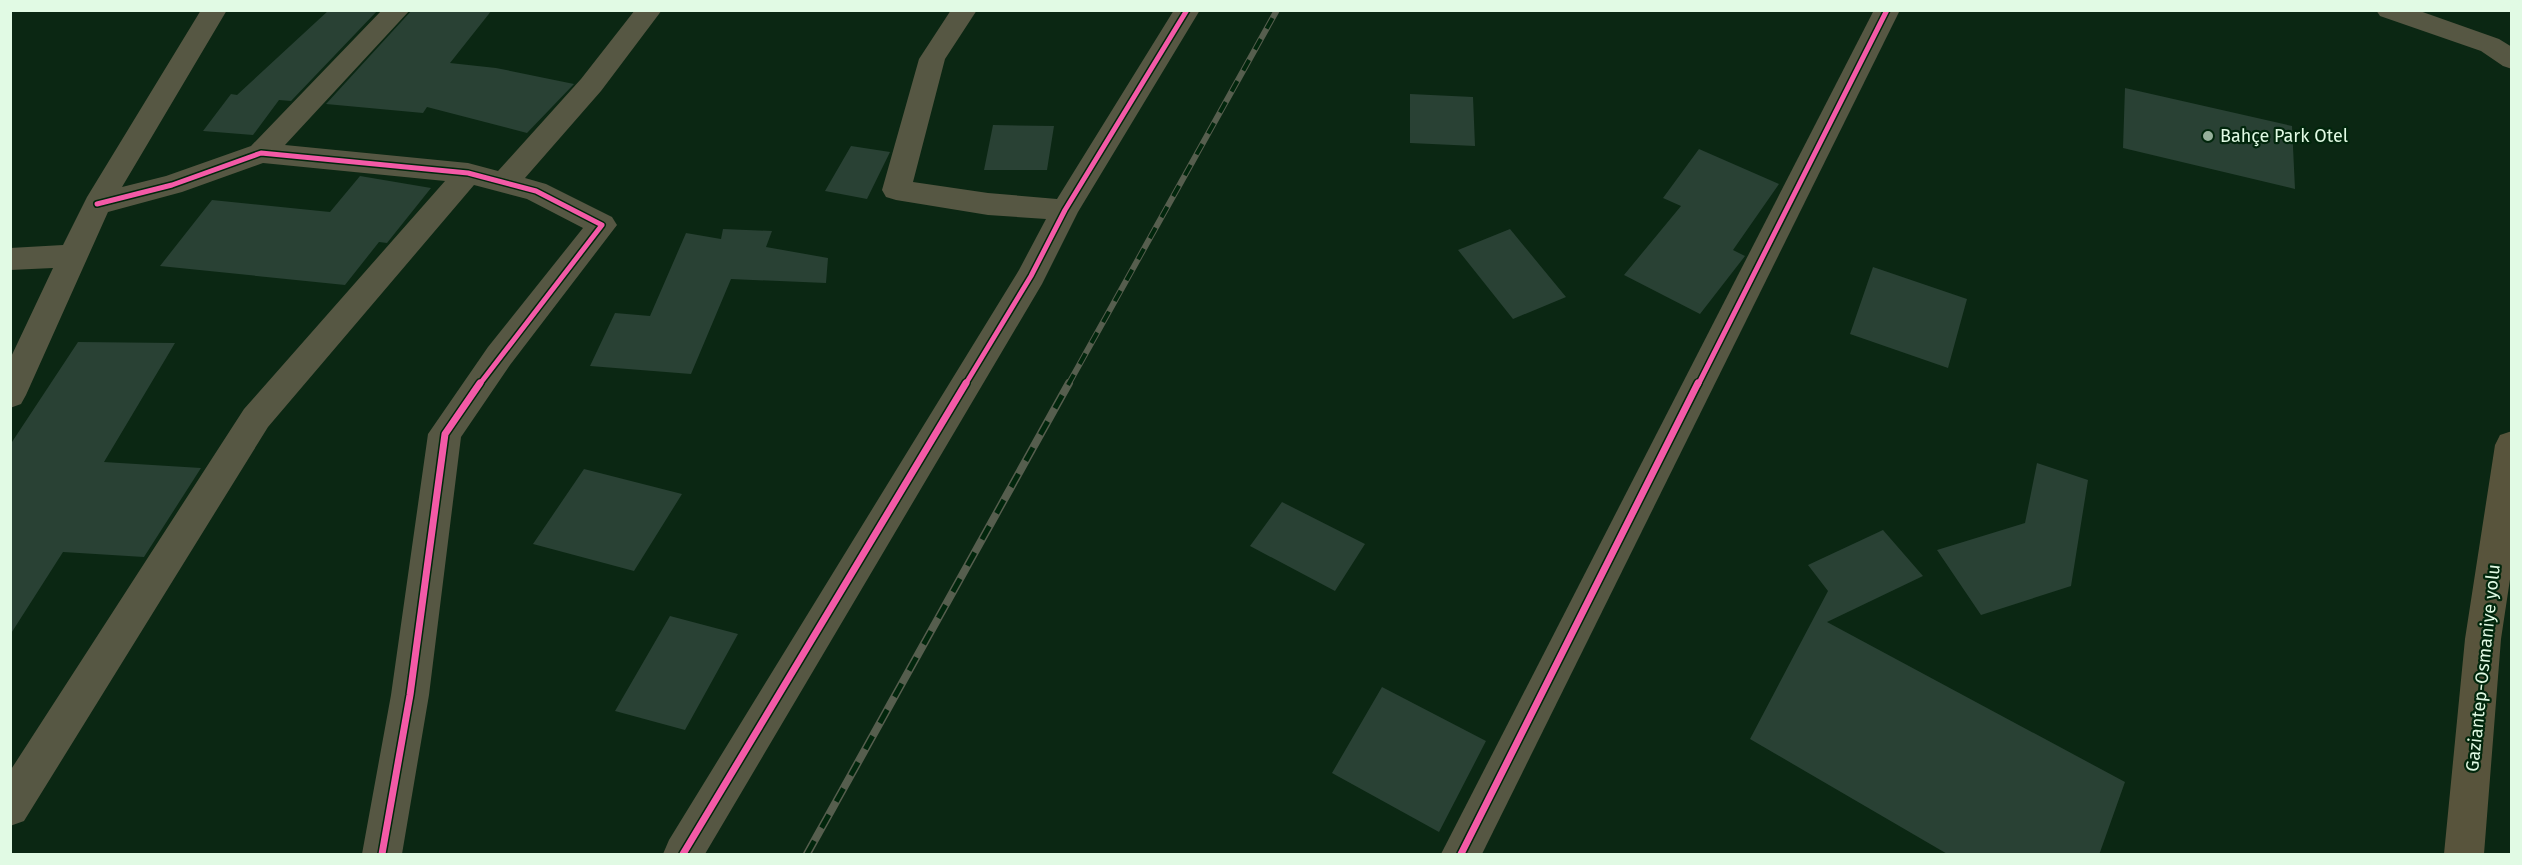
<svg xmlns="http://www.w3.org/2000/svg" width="2522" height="865" font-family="'Fira Sans',sans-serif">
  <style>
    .building { fill: #294134 }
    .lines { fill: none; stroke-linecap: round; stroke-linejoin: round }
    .minor { fill: #565743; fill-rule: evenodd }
    .tertiary { fill: #565743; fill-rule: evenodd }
    .trunk { fill: #58543c; fill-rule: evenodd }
    .rail-far1-casing { stroke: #565e4e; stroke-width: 6 }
    .rail-casing { stroke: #565e4e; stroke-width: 8 }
    .rail-far1 { stroke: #01260c; stroke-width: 4; stroke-dasharray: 12; stroke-linecap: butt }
    .rail { stroke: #01260c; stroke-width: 5; stroke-dasharray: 15; stroke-linecap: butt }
    .cycleway-far1-casing { stroke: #01260c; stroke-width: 8 }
    .cycleway-casing { stroke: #01260c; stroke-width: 10 }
    .cycleway-far1 { stroke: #f35aa7; stroke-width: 5 }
    .cycleway { stroke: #f35aa7; stroke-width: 7 }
    .poi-dot { fill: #96b09b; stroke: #01260c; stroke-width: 2 }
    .labels { text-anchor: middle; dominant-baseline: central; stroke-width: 4.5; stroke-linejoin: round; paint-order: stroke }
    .poi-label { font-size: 18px; fill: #e1fae4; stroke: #01260c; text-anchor: start }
    .street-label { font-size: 18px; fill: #e1fae4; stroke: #01260c }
  </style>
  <rect width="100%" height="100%" fill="#0b2713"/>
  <path class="building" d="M 329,10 L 378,10 L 291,101 L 279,100 L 253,135 L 203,131 L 231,94 L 237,95 Z
    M 412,10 L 492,10 L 450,63 L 496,68 L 574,84 L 527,133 L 427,107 L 423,113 L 326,104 Z
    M 2125,88 L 2292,126 L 2295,189 L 2123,148 Z
    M 1410,94 L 1473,97 L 1475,146 L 1410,143 Z
    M 993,125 L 1054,126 L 1047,170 L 984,170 Z
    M 851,146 L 890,152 L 867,199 L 825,191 Z
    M 1699,149 L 1779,184 L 1733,250 L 1745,256 L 1700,314 L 1624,275 L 1681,206 L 1663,198 Z
    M 360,176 L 431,188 L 387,243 L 379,242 L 345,285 L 160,266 L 212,200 L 330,212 Z
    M 723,229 L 772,231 L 766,247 L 828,258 L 826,283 L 731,279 L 691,374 L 590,366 L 615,313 L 650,316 L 686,233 L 721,239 Z
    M 1510,229 L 1566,297 L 1513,319 L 1458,250 Z
    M 1873,267 L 1967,299 L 1948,368 L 1850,334 Z
    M 78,342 L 175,343 L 104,462 L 201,468 L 144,557 L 63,552 L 10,635 L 10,445 Z
    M 2037,463 L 2088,480 L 2071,586 L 1981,615 L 1937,550 L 2025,523 Z
    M 584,469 L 682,494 L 634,571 L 533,544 Z
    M 1282,502 L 1365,544 L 1335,591 L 1250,546 Z
    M 1883,530 L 1923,576 L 1827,622 L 2125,782 L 2099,855 L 1949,855 L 1750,739 L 1828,591 L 1808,565 Z
    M 670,616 L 738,634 L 685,730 L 615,711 Z
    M 1382,687 L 1486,741 L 1439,832 L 1332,773 Z"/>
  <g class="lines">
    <path class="minor" d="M 201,10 L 227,10 L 122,187 L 166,176 L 251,146 L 382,10 L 410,10 L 285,145 L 468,163 L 498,171 L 581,79 L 635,10 L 662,10 L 601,91 L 525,178 L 546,184 L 612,217 L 617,225 L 510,365 L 461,437 L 429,695 L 402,854 L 362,854 L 391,695 L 428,434 L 488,347 L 583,228 L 527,199 L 474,185 L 268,427 L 24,821 L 10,826 L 10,771 L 244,409 L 445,181 L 263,163 L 182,192 L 108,212 L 26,395 L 21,404 L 10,408 L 10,359 L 53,268 L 10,270 L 10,248 L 63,245 L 87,197 Z
      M 951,10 L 977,10 L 945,59 L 913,182 L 988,193 L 1057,199 L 1174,10 L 1200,10 L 1078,212 L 1042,284 L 705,854 L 663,854 L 669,840 L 1019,270 L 1046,219 L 988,215 L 896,200 L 886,197 L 882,190 L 919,59 Z
      M 2376,10 L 2417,10 L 2499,39 L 2512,47 L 2512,69 L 2503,66 L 2481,51 L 2380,16 Z"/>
    <path class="tertiary" d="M 1874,10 L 1900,10 L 1482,854 L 1441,854 Z"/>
    <path class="trunk" d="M 2512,431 L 2512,566 L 2501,639 L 2484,854 L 2444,854 L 2465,639 L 2495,445 L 2500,435 Z"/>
    <defs>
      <path id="rail-far1" d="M 1068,385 L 1277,10"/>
      <path id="rail" d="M 807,854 L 1069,383"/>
    </defs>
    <use href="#rail-far1" class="rail-far1-casing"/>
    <use href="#rail" class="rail-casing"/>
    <use href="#rail-far1" class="rail-far1"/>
    <use href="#rail" class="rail"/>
    <defs>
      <path id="cycleway-far1" d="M 97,204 L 172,185 L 261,153 L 468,173 L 536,191 L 602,225 L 479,385
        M 965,385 L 1031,276 L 1065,210 L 1187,10
        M 1698,385 L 1887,10"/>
      <path id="cycleway" d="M 382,854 L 410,695 L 445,434 L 480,383
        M 683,854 L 966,383
        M 1461,854 L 1698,383"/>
    </defs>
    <use href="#cycleway-far1" class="cycleway-far1-casing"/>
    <use href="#cycleway" class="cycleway-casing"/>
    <use href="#cycleway-far1" class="cycleway-far1"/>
    <use href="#cycleway" class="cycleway"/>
  </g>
  <circle class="poi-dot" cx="2208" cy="136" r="6"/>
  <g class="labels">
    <g class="poi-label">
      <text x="2220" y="136">Bahçe Park Otel</text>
    </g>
    <g class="street-label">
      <text transform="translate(2483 668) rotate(-84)">Gaziantep-Osmaniye yolu</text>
    </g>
  </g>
  <rect width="2522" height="865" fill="none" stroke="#e1fae4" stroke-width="24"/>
</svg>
